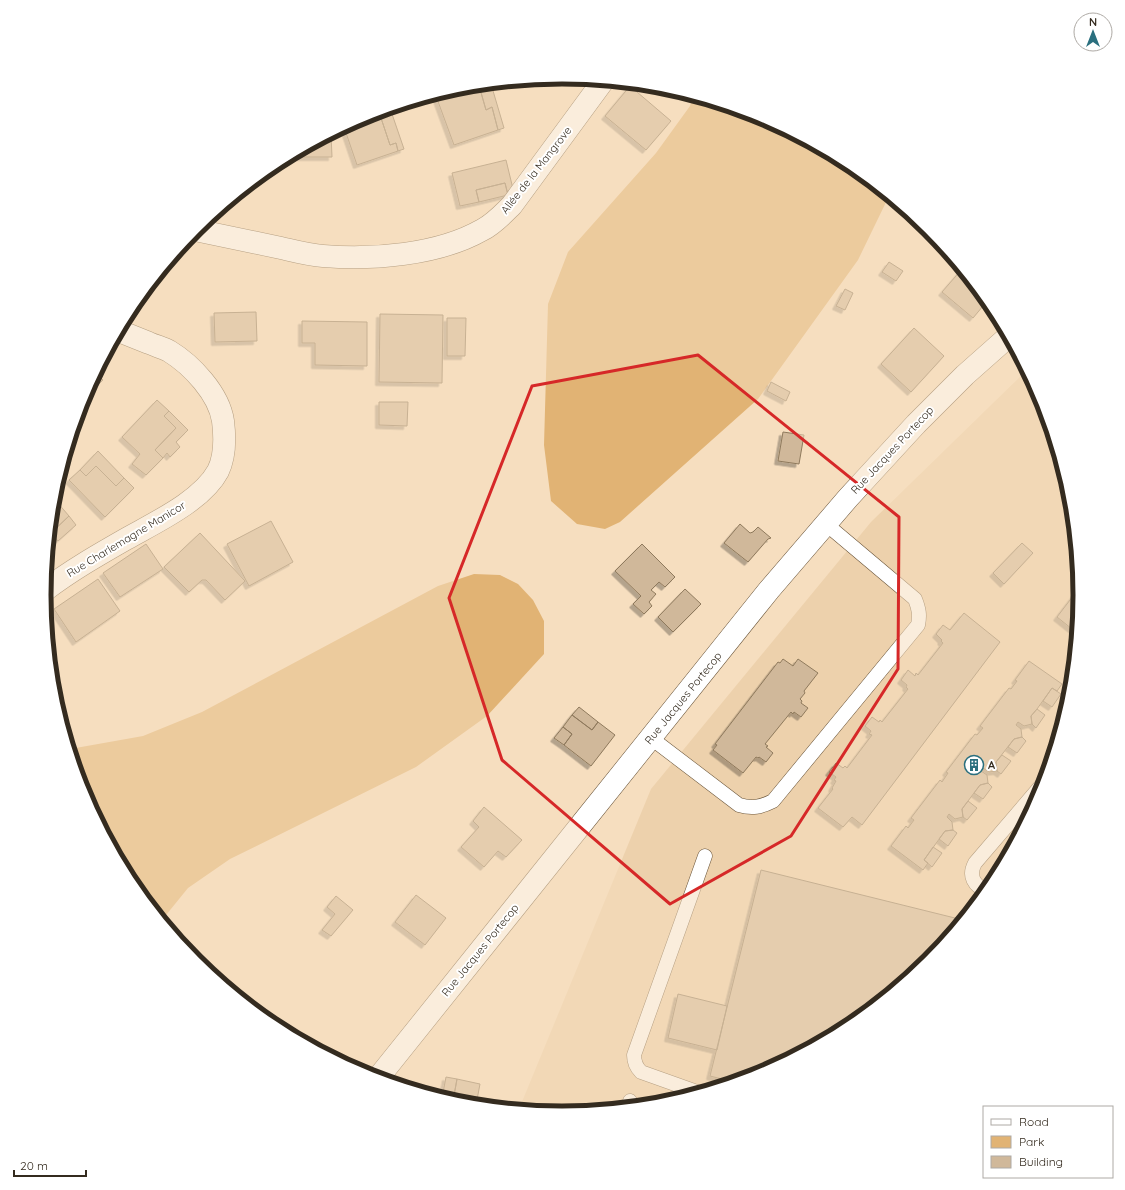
<svg xmlns="http://www.w3.org/2000/svg" width="1125" height="1190" font-family="Quicksand,sans-serif">
  <style>
    .built { fill: #edd1ac }
    .green { fill: #e1b374 }
    .building { fill: #d0b89a; stroke: #8f7a5d; filter: url(#shadow) }
    .lines { fill: none; stroke-linecap: round; stroke-linejoin: round }
    .service-casing { stroke: #6a553a; stroke-width: 15 }
    .minor-casing { stroke: #6a553a; stroke-width: 23 }
    .service { stroke: #fff; stroke-width: 14 }
    .minor { stroke: #fff; stroke-width: 22 }
    .marked { fill: none; stroke: #d62828; stroke-width: 3; stroke-linejoin: round }
    .labels { text-anchor: middle; dominant-baseline: central; stroke-width: 4; stroke-linejoin: round; paint-order: stroke }
    .street-label { font-size: 11px; fill: #342b1f; stroke: #fff }
    .poi-label { font-size: 11px; font-weight: bold; fill: #342b1f; stroke: #fff; text-anchor: start }
    .rim { fill: none; stroke: #342b1f; stroke-width: 5 }
  </style>
  <defs>
    <filter id="shadow"><feDropShadow dx="-3.5" dy="3.5" stdDeviation="0" flood-color="#0004"/></filter>
  </defs>
  <rect width="100%" height="100%" fill="#f6debf"/>
  <path class="built" d="M 1027,370 L 1042,397 L 1071,494 L 1081,595 L 1071,696 L 1041,794 L 993,883 L 929,962 L 850,1026 L 761,1074 L 663,1104 L 562,1113 L 519,1109 L 651,789 L 871,522 Z"/>
  <path class="green" d="M 693,95 L 761,116 L 851,164 L 889,196 L 858,260 L 758,399 L 620,522 L 605,529 L 577,524 L 551,501 L 544,445 L 548,304 L 568,252 L 656,153 L 690,106 Z
    M 474,574 L 500,575 L 518,584 L 533,600 L 544,621 L 544,654 L 487,716 L 416,767 L 230,859 L 188,888 L 162,920 L 131,883 L 83,793 L 70,749 L 143,736 L 202,712 L 438,586 Z"/>
  <path class="building" d="M 491,84 L 504,128 L 498,130 L 492,107 L 486,110 L 480,89 L 442,96 L 441,95 L 464,86 Z
    M 630,86 L 671,121 L 646,150 L 605,116 Z
    M 480,89 L 486,110 L 492,107 L 498,130 L 454,145 L 436,96 L 441,95 L 442,96 Z
    M 391,111 L 404,149 L 398,151 L 396,143 L 390,145 L 380,115 Z
    M 380,115 L 390,145 L 396,143 L 398,151 L 357,165 L 344,127 Z
    M 331,134 L 332,157 L 288,157 L 318,141 Z
    M 506,160 L 514,193 L 508,195 L 505,183 L 476,190 L 479,202 L 460,206 L 452,173 Z
    M 505,183 L 508,195 L 479,202 L 476,190 Z
    M 889,262 L 903,271 L 896,281 L 882,272 Z
    M 962,269 L 988,300 L 973,318 L 942,292 Z
    M 845,289 L 853,293 L 845,310 L 836,306 Z
    M 256,312 L 257,341 L 215,342 L 214,313 Z
    M 380,314 L 443,315 L 442,383 L 379,382 Z
    M 447,318 L 466,318 L 465,356 L 447,356 Z
    M 302,321 L 367,322 L 367,366 L 315,365 L 315,343 L 302,343 Z
    M 914,328 L 944,356 L 911,392 L 881,364 Z
    M 96,373 L 103,380 L 90,393 L 87,390 Z
    M 771,382 L 790,392 L 786,401 L 767,391 Z
    M 157,400 L 169,411 L 164,416 L 176,428 L 155,450 L 163,458 L 146,475 L 132,464 L 140,454 L 122,437 Z
    M 379,402 L 408,402 L 407,426 L 379,425 Z
    M 169,411 L 188,430 L 176,442 L 180,447 L 170,457 L 167,453 L 163,458 L 155,450 L 176,428 L 164,416 Z
    M 783,432 L 804,435 L 799,464 L 778,461 Z
    M 98,451 L 124,478 L 116,486 L 96,466 L 86,476 L 80,470 Z
    M 96,466 L 116,486 L 124,478 L 134,488 L 105,517 L 69,480 L 80,470 L 86,476 Z
    M 57,502 L 69,516 L 50,534 L 53,505 Z
    M 69,516 L 76,525 L 58,541 L 51,533 Z
    M 271,521 L 293,562 L 249,586 L 227,544 Z
    M 740,524 L 750,533 L 753,532 L 758,527 L 771,538 L 768,539 L 748,562 L 724,543 Z
    M 200,533 L 245,581 L 225,600 L 206,580 L 202,580 L 189,592 L 164,567 Z
    M 1022,543 L 1033,553 L 1004,584 L 993,573 Z
    M 146,544 L 163,569 L 120,597 L 103,573 Z
    M 642,544 L 675,577 L 665,587 L 659,582 L 651,590 L 656,594 L 649,602 L 652,606 L 644,614 L 633,604 L 641,596 L 615,571 Z
    M 98,579 L 120,611 L 76,642 L 54,609 Z
    M 1080,587 L 1081,595 L 1077,633 L 1057,617 Z
    M 685,589 L 701,604 L 673,632 L 658,617 Z
    M 964,613 L 1000,642 L 862,825 L 852,817 L 843,827 L 818,808 L 833,789 L 832,788 L 836,781 L 834,780 L 836,777 L 829,772 L 836,763 L 843,768 L 845,766 L 847,768 L 872,735 L 869,734 L 871,731 L 865,726 L 872,717 L 879,722 L 880,720 L 882,722 L 908,689 L 906,687 L 907,685 L 901,680 L 908,670 L 915,676 L 916,673 L 918,675 L 943,643 L 941,641 L 942,640 L 936,634 L 943,625 L 950,630 Z
    M 783,659 L 793,666 L 798,659 L 818,673 L 804,691 L 805,693 L 800,699 L 802,701 L 801,703 L 808,708 L 801,717 L 794,712 L 793,714 L 791,712 L 765,744 L 768,746 L 766,747 L 773,753 L 766,762 L 759,757 L 758,758 L 756,757 L 743,773 L 713,750 L 717,745 L 715,744 L 778,662 L 780,663 Z
    M 1029,661 L 1062,684 L 1057,691 L 1052,688 L 1037,709 L 1031,716 L 1032,724 L 1024,726 L 1018,722 L 1016,725 L 1021,729 L 1022,737 L 1014,739 L 996,762 L 997,771 L 989,772 L 983,768 L 981,771 L 987,775 L 988,783 L 980,785 L 962,809 L 963,817 L 955,819 L 949,814 L 947,817 L 952,822 L 953,830 L 945,831 L 924,860 L 928,863 L 923,870 L 891,846 L 906,826 L 908,828 L 914,820 L 911,818 L 940,780 L 942,782 L 948,773 L 946,772 L 975,734 L 977,735 L 983,728 L 980,726 L 1009,688 L 1011,689 L 1017,681 L 1015,680 Z
    M 1052,688 L 1061,694 L 1052,707 L 1043,701 Z
    M 579,707 L 598,722 L 592,730 L 572,715 Z
    M 1037,709 L 1045,715 L 1036,728 L 1032,724 L 1031,716 Z
    M 572,715 L 592,730 L 598,722 L 615,735 L 591,766 L 564,745 L 572,734 L 563,727 Z
    M 563,727 L 572,734 L 564,745 L 554,738 Z
    M 1022,737 L 1026,741 L 1017,753 L 1008,747 L 1014,739 Z
    M 1002,755 L 1011,761 L 1001,774 L 997,771 L 996,762 Z
    M 988,783 L 992,787 L 983,799 L 974,793 L 980,785 Z
    M 968,801 L 977,808 L 967,820 L 963,817 L 962,809 Z
    M 484,807 L 522,840 L 506,857 L 498,851 L 484,867 L 461,847 L 479,827 L 473,821 Z
    M 953,830 L 957,833 L 948,846 L 939,839 L 945,831 Z
    M 933,847 L 942,853 L 932,867 L 924,860 Z
    M 761,870 L 963,920 L 929,962 L 850,1026 L 761,1074 L 734,1082 L 710,1076 Z
    M 416,895 L 446,918 L 425,945 L 395,922 Z
    M 336,896 L 353,910 L 331,936 L 322,930 L 335,914 L 327,907 Z
    M 678,994 L 727,1006 L 717,1050 L 668,1038 Z
    M 446,1077 L 457,1079 L 453,1101 L 442,1098 Z
    M 457,1079 L 480,1084 L 476,1105 L 461,1103 L 453,1101 Z"/>
  <g class="lines">
    <defs>
      <path id="service" d="M 651,738 L 739,805 C 752,809 761,807 773,801 L 918,625 C 920,615 919,609 915,599 L 826,524
        M 987,891 C 974,886 968,876 975,863 L 1046,780
        M 700,1093 L 641,1072 C 636,1067 634,1062 634,1055 L 705,856
        M 629,1107 L 630,1101"/>
      <path id="minor" d="M 195,230 C 223,236 252,242 281,248 C 294,251 309,255 323,256 C 372,260 438,255 482,230 C 494,224 503,214 512,205 L 603,81
        M 44,591 C 70,571 98,555 126,539 C 154,523 202,501 218,471 C 225,457 225,437 223,421 C 219,394 192,365 169,351 C 163,348 156,346 149,343 C 139,339 129,335 119,331
        M 378,1078 L 769,590 L 848,498 L 916,424 L 965,375 L 1009,336"/>
    </defs>
    <use href="#service" class="service-casing"/>
    <use href="#minor" class="minor-casing"/>
    <use href="#service" class="service"/>
    <use href="#minor" class="minor"/>
  </g>
  <path d="M0 0H1125V1190H0ZM 698,355 L 899,517 L 898,669 L 791,836 L 670,904 L 502,760 L 449,598 L 532,386 Z" fill="#f6debf" fill-opacity=".55" fill-rule="evenodd"/>
  <path class="marked" d="M 698,355 L 899,517 L 898,669 L 791,836 L 670,904 L 502,760 L 449,598 L 532,386 Z"/>
  <defs>
    <symbol id="building-ring" viewBox="-11 -11 22 22"><circle r="9.5" fill="#fff" stroke="#2a6f7e" stroke-width="1.5"/><path d="M-4-6H4V6H1V3H-1V6H-4ZM-2.5-4.3h1.7v1.8h-1.7ZM.8-4.3h1.7v1.8H.8ZM-2.5-1h1.7V.8h-1.7ZM.8-1h1.7V.8H.8Z" fill="#2a6f7e"/></symbol>
  </defs>
  <g fill-rule="evenodd">
    <use href="#building-ring" x="963" y="754" width="22" height="22"/>
  </g>
  <g class="labels">
    <g class="street-label">
      <text transform="translate(536 170) rotate(-52)">Allée de la Mangrove</text>
      <text transform="translate(892 450) rotate(-47)">Rue Jacques Portecop</text>
      <text transform="translate(126 539) rotate(-31)">Rue Charlemagne Manicor</text>
      <text transform="translate(683 698) rotate(-51)">Rue Jacques Portecop</text>
      <text transform="translate(480 950) rotate(-51)">Rue Jacques Portecop</text>
    </g>
    <g class="poi-label">
      <text x="988" y="765">A</text>
    </g>
  </g>
  <path d="M0 0H1125V1190H0ZM51 595a511 511 0 1 1 1022 0a511 511 0 1 1-1022 0Z" fill="#fff" fill-rule="evenodd"/>
  <path class="rim" d="M51 595a511 511 0 1 1 1022 0a511 511 0 1 1-1022 0Z"/>
  <rect x="983" y="1106" width="130" height="72" fill="#ffffff" stroke="#aeaaa5"/>
  <rect x="991" y="1119" width="20" height="6" fill="#ffffff" stroke="#aeaaa5"/>
  <text x="1019" y="1126" font-size="12" fill="#342b1f">Road</text>
  <rect x="991" y="1136" width="20" height="12" fill="#e1b374" stroke="#aeaaa5"/>
  <text x="1019" y="1146" font-size="12" fill="#342b1f">Park</text>
  <rect x="991" y="1156" width="20" height="12" fill="#d0b89a" stroke="#aeaaa5"/>
  <text x="1019" y="1166" font-size="12" fill="#342b1f">Building</text>
  <g transform="translate(1093 32)"><circle r="19" fill="#ffffff" stroke="#aeaaa5"/>
  <path d="M0-3L7 15L0 10L-7 15Z" fill="#2a6f7e"/>
  <text y="-6" font-size="11" font-weight="bold" text-anchor="middle" fill="#342b1f">N</text>
  </g>
  <path d="M14 1170v6h72v-6" fill="none" stroke="#342b1f" stroke-width="2"/>
  <text x="20" y="1170" font-size="12" fill="#342b1f" stroke="#ffffff" stroke-width="3" paint-order="stroke">20 m</text>
</svg>
